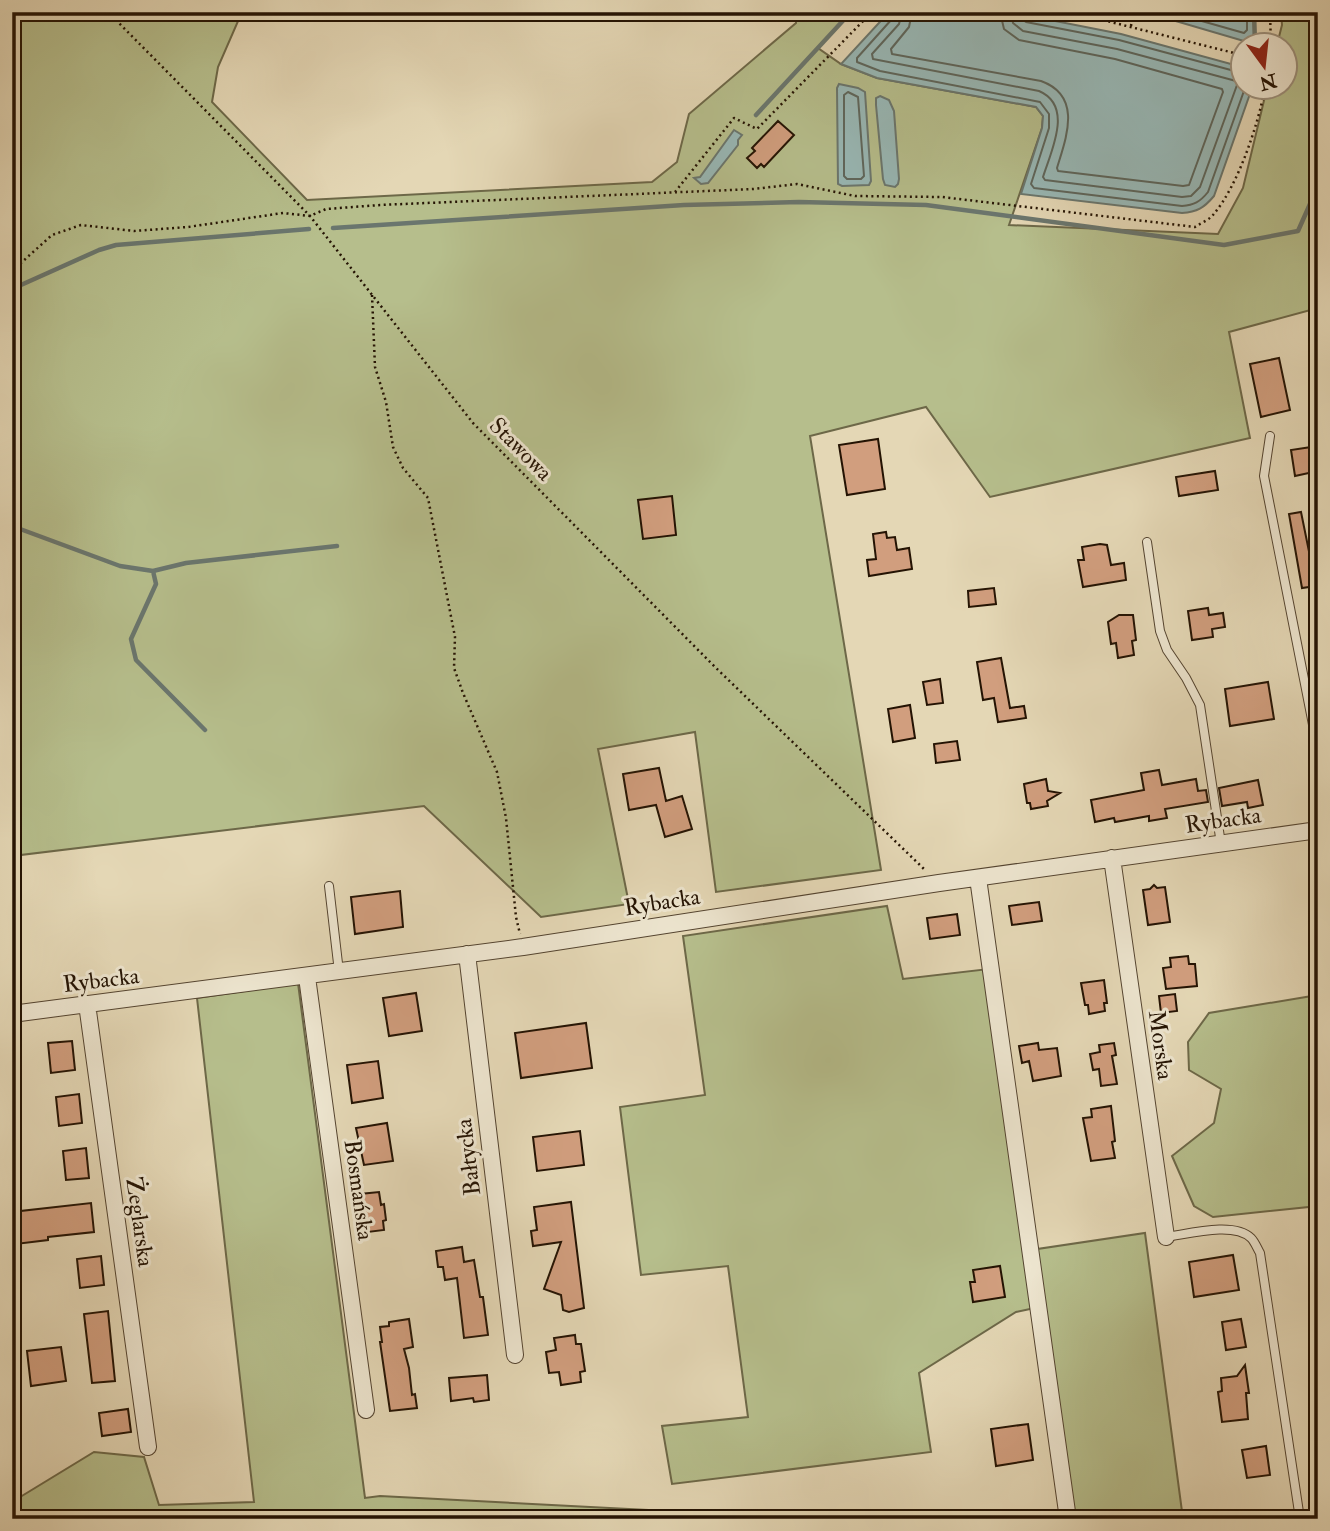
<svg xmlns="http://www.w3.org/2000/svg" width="1330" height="1531" font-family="'IM FELL Double Pica',serif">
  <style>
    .green { fill: #b6be8c; stroke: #6d6848; stroke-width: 2 }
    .water { fill: #98b8b6; stroke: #6a766e; stroke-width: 2 }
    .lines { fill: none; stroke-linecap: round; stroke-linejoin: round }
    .shore { stroke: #5e665c; stroke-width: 2 }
    .stream { stroke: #6a766e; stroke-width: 4.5 }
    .building { fill: #d19e7e; stroke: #241303; stroke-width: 2 }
    .service-casing { stroke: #544430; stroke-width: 10 }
    .minor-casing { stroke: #544430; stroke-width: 18 }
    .path { stroke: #241303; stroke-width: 2.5; stroke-dasharray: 2 3.5; stroke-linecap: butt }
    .service { stroke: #ede5cf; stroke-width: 8 }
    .minor { stroke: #ede5cf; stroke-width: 16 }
    .labels { text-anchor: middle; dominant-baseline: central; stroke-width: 6; stroke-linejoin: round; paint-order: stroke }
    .street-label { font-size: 23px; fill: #241303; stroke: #ede5cf }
  </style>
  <rect width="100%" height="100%" fill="#e4d7b5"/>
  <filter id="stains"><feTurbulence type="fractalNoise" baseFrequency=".00286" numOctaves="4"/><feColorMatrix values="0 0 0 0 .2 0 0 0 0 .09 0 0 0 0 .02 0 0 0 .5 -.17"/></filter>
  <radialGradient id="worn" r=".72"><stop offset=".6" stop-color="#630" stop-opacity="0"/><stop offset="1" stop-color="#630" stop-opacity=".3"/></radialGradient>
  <path class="green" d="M 12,12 L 242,12 L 218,67 L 212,102 L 307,200 L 652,182 L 677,162 L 689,114 L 796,23 L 796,12 L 840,12 L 840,24 L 818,48 L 841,64 L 877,78 L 1036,107 L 1043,116 L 1042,128 L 1009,225 L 1218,234 L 1243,188 L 1267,88 L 1284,88 L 1284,46 L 1277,45 L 1282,25 L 1281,12 L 1318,12 L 1318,308 L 1229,332 L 1250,438 L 990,497 L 926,407 L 810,436 L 881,870 L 716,892 L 695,732 L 598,749 L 629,904 L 541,917 L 424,806 L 12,856 Z
    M 887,906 L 903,979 L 997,968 L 1037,1249 L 1145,1233 L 1183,1519 L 1075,1519 L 1044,1306 L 1016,1312 L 919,1373 L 931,1452 L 672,1484 L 662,1426 L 748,1417 L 728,1266 L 641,1275 L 620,1107 L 705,1095 L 683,936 Z
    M 298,983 L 365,1498 L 380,1496 L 667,1511 L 668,1519 L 12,1519 L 12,1502 L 94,1452 L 144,1457 L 159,1505 L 254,1502 L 197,998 Z
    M 1318,995 L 1318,1206 L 1213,1217 L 1194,1206 L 1172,1156 L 1214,1123 L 1221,1089 L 1189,1070 L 1188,1042 L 1209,1013 Z"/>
  <path class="water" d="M 889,12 L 1010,12 L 1121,34 L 1242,67 L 1242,88 L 1252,88 L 1214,196 C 1204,208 1197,212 1182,213 L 1021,194 L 1042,128 L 1043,116 L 1036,107 L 877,78 L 841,64 Z
    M 1145,12 L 1254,12 L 1255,44 L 1254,44 Z
    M 839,84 L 858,88 L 865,92 L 871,181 L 869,185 L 842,186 L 838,184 L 837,88 Z
    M 880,96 L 889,100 L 894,111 L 899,179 L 898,184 L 895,187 L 885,185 L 883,179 L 876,105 L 876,98 Z
    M 734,130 L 742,135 L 738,140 L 738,145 L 708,183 L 701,184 L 694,178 L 700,177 Z"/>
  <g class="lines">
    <path class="shore" d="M 893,12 L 892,19 L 857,58 L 857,62 L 880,71 L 1040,102 L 1049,114 L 1049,128 L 1031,184 L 1034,188 L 1182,206 C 1194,205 1200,202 1208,192 L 1245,88
      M 902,12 L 899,24 L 872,54 L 873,59 L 1039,91 C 1074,106 1051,151 1043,177 L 1045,180 L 1182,197 L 1191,196 L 1200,187 L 1237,85 L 1236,81 L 1117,49 L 1023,31 L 1013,23 L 1011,12
      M 912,12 L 909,27 L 891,49 L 892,54 L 1041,81 C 1083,96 1066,138 1057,168 L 1058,171 L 1183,186 L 1189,185 L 1223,92 L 1222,89 L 1115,59 L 1019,40 L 1004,29 L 1000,12
      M 1020,12 L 1021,19 L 1026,22 L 1119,40 L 1242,73
      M 1170,12 L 1244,33 L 1247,30 L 1247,12
      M 848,92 L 858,97 L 864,176 L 861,179 L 847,179 L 844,176 L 844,95 Z"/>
    <path class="stream" d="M 1254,12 L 1255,44
      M 756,115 L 851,12
      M 333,228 L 684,205 L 799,202 L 926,205 L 1224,245 L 1298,231 L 1318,186
      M 12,289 L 99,250 L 116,245 L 309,229
      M 12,526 L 120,566 L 153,571 L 186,563 L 337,546
      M 153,571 L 156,584 L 131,639 L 136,660 L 205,730"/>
  </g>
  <path class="building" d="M 778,121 L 794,135 L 764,167 L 761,164 L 757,168 L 747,158 L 755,151 L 752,148 Z
    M 1279,358 L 1290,410 L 1261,417 L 1250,364 Z
    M 878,439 L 885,489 L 847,495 L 839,445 Z
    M 1318,446 L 1318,471 L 1295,476 L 1291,450 Z
    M 1215,471 L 1218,490 L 1179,496 L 1176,477 Z
    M 672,496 L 676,535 L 643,539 L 638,500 Z
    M 1301,512 L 1316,586 L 1302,588 L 1289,514 Z
    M 886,532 L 887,538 L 895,537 L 897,550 L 909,548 L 912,569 L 869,576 L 867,560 L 876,559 L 873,534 Z
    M 1100,544 L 1107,545 L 1111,565 L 1124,563 L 1126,580 L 1083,587 L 1078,560 L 1084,560 L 1082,547 Z
    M 994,588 L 996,604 L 969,607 L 968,591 Z
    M 1208,608 L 1209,615 L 1223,613 L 1225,627 L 1212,629 L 1213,637 L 1192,640 L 1188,611 Z
    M 1119,615 L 1133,615 L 1136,640 L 1132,641 L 1134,655 L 1118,658 L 1116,643 L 1111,644 L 1108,622 Z
    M 1001,658 L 1010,708 L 1024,706 L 1026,718 L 998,722 L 994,698 L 983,700 L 977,662 Z
    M 940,679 L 943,703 L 927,705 L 923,682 Z
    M 1268,682 L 1274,719 L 1230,726 L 1225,689 Z
    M 910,705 L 915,738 L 893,742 L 888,709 Z
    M 957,741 L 960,760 L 936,763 L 934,744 Z
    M 659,768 L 666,801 L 682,796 L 692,829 L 665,837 L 656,805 L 629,810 L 623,774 Z
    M 1159,770 L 1162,785 L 1196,779 L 1198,791 L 1206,790 L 1208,802 L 1165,809 L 1167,818 L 1149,821 L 1149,816 L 1115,822 L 1114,818 L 1095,822 L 1091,800 L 1144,790 L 1141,773 Z
    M 1046,779 L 1048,791 L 1060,793 L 1047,801 L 1048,806 L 1031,809 L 1030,803 L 1027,803 L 1024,784 Z
    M 1258,780 L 1263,805 L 1248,808 L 1247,802 L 1222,806 L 1219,788 Z
    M 1154,885 L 1157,888 L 1165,887 L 1170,922 L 1148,925 L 1143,890 L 1150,889 Z
    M 400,891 L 403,927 L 355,934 L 351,897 Z
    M 1039,902 L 1042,921 L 1012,925 L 1009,906 Z
    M 957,914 L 960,935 L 930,939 L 927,918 Z
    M 1188,956 L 1189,964 L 1195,964 L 1197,986 L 1166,989 L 1163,968 L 1171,967 L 1170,958 Z
    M 1104,980 L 1107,1003 L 1104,1003 L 1105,1011 L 1089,1014 L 1088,1005 L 1085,1005 L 1081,983 Z
    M 416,993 L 422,1031 L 389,1036 L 383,998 Z
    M 1175,994 L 1177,1011 L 1161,1013 L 1159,996 Z
    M 586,1023 L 592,1068 L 521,1078 L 515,1033 Z
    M 72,1041 L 75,1070 L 51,1073 L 48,1043 Z
    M 1038,1043 L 1039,1050 L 1057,1048 L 1061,1076 L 1033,1081 L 1029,1061 L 1022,1063 L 1019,1046 Z
    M 1114,1043 L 1116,1055 L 1112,1056 L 1117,1084 L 1101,1086 L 1099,1069 L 1093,1070 L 1090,1054 L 1100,1052 L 1099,1045 Z
    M 378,1061 L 383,1098 L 352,1103 L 347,1065 Z
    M 79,1094 L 82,1123 L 59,1126 L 56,1097 Z
    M 1111,1106 L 1115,1141 L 1112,1142 L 1115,1158 L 1091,1161 L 1083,1118 L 1092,1117 L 1091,1109 Z
    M 387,1123 L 393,1161 L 364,1165 L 356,1128 Z
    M 580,1131 L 584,1165 L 537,1171 L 533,1137 Z
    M 86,1148 L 89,1178 L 66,1180 L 63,1151 Z
    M 379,1192 L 381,1205 L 384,1204 L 386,1220 L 383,1221 L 384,1230 L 368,1232 L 367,1223 L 364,1223 L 360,1194 Z
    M 571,1202 L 584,1308 L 569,1312 L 563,1310 L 561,1295 L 544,1289 L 561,1242 L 533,1246 L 531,1231 L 537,1230 L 534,1207 Z
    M 91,1203 L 94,1232 L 48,1237 L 48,1240 L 16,1244 L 12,1212 Z
    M 462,1247 L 464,1262 L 474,1260 L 480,1297 L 483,1297 L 488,1335 L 464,1338 L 457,1278 L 445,1280 L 443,1267 L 438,1267 L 436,1251 Z
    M 1233,1255 L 1239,1290 L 1194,1297 L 1189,1262 Z
    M 101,1256 L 104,1285 L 80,1288 L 77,1259 Z
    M 1000,1266 L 1005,1297 L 973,1302 L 970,1282 L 975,1282 L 973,1270 Z
    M 108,1311 L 115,1381 L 92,1383 L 84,1314 Z
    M 409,1319 L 413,1347 L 404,1349 L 409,1368 L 412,1395 L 415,1394 L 417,1408 L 390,1411 L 380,1342 L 382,1342 L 380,1327 L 389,1326 L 389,1322 Z
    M 1241,1319 L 1246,1347 L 1226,1350 L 1222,1322 Z
    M 575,1335 L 576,1344 L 581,1344 L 585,1371 L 580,1372 L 581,1382 L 561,1385 L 559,1372 L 549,1373 L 546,1352 L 556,1350 L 554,1338 Z
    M 61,1347 L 66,1381 L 31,1386 L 27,1351 Z
    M 1245,1365 L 1249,1393 L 1246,1393 L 1248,1419 L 1222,1422 L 1218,1392 L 1222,1391 L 1221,1378 L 1237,1376 Z
    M 487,1375 L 489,1400 L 474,1402 L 473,1398 L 451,1401 L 449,1378 Z
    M 128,1409 L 131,1432 L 102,1436 L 99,1413 Z
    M 1028,1424 L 1033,1460 L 996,1466 L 991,1429 Z
    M 1266,1446 L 1270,1475 L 1247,1478 L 1242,1450 Z"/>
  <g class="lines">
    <defs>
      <path id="service" d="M 1270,436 L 1264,476 L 1318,750
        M 1147,542 L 1160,631 L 1167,650 L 1186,678 L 1200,705 L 1221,844
        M 329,886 L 339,972
        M 1166,1237 C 1188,1234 1234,1221 1251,1238 C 1255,1242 1257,1248 1260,1253 L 1300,1519"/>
      <path id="minor" d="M 1112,858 L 1166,1237
        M 978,878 L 1068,1519
        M 467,954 L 515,1355
        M 307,977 L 366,1410
        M 87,1004 L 148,1447
        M 12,1014 L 523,947 L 939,883 L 1318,830"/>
    </defs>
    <use href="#service" class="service-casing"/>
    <use href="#minor" class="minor-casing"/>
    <path class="path" d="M 108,12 L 310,216 L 473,423 L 715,667 L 924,869
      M 1071,12 L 1242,55
      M 1270,12 L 1271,46
      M 1131,26 L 1133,12
      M 675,192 L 734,118 L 757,129 L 872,12
      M 12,271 L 52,235 L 81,225 L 134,231 L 188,227 L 283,213 L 310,216 L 326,209 L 380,205 L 753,189 L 797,184 L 855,196 L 942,197 L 1195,227 C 1201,223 1209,220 1213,215 C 1238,186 1258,125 1265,88
      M 372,295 L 375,367 L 386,402 L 393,447 L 403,468 L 428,498 L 455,637 L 454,668 L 463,693 L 497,772 L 506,818 L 516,917 L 520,934"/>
    <use href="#service" class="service"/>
    <use href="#minor" class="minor"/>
  </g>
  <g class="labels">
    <g class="street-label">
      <text transform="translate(521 449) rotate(45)">Stawowa</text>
      <text transform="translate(1223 820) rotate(-8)">Rybacka</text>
      <text transform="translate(662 902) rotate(-9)">Rybacka</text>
      <text transform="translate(101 980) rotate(-7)">Rybacka</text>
      <text transform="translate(1161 1045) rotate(82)">Morska</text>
      <text transform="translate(468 1157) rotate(-97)">Bałtycka</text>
      <text transform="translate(359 1190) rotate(82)">Bosmańska</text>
      <text transform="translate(140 1222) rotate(82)">Żeglarska</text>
    </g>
  </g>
  <rect width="1330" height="1531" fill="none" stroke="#e4d7b5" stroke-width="42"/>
  <rect x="14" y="14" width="1302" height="1503" fill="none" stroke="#241303" stroke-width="3.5"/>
  <rect x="21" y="21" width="1288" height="1489" fill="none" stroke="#241303" stroke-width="2"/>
  <g transform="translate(1264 66) rotate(165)"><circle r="33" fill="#ede5cf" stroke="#9d917d" stroke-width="2"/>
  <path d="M0-5L12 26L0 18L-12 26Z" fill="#8f2418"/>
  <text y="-10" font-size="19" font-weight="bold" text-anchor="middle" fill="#241303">N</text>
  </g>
  <rect width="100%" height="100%" filter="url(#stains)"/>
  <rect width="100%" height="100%" fill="url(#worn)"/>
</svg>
